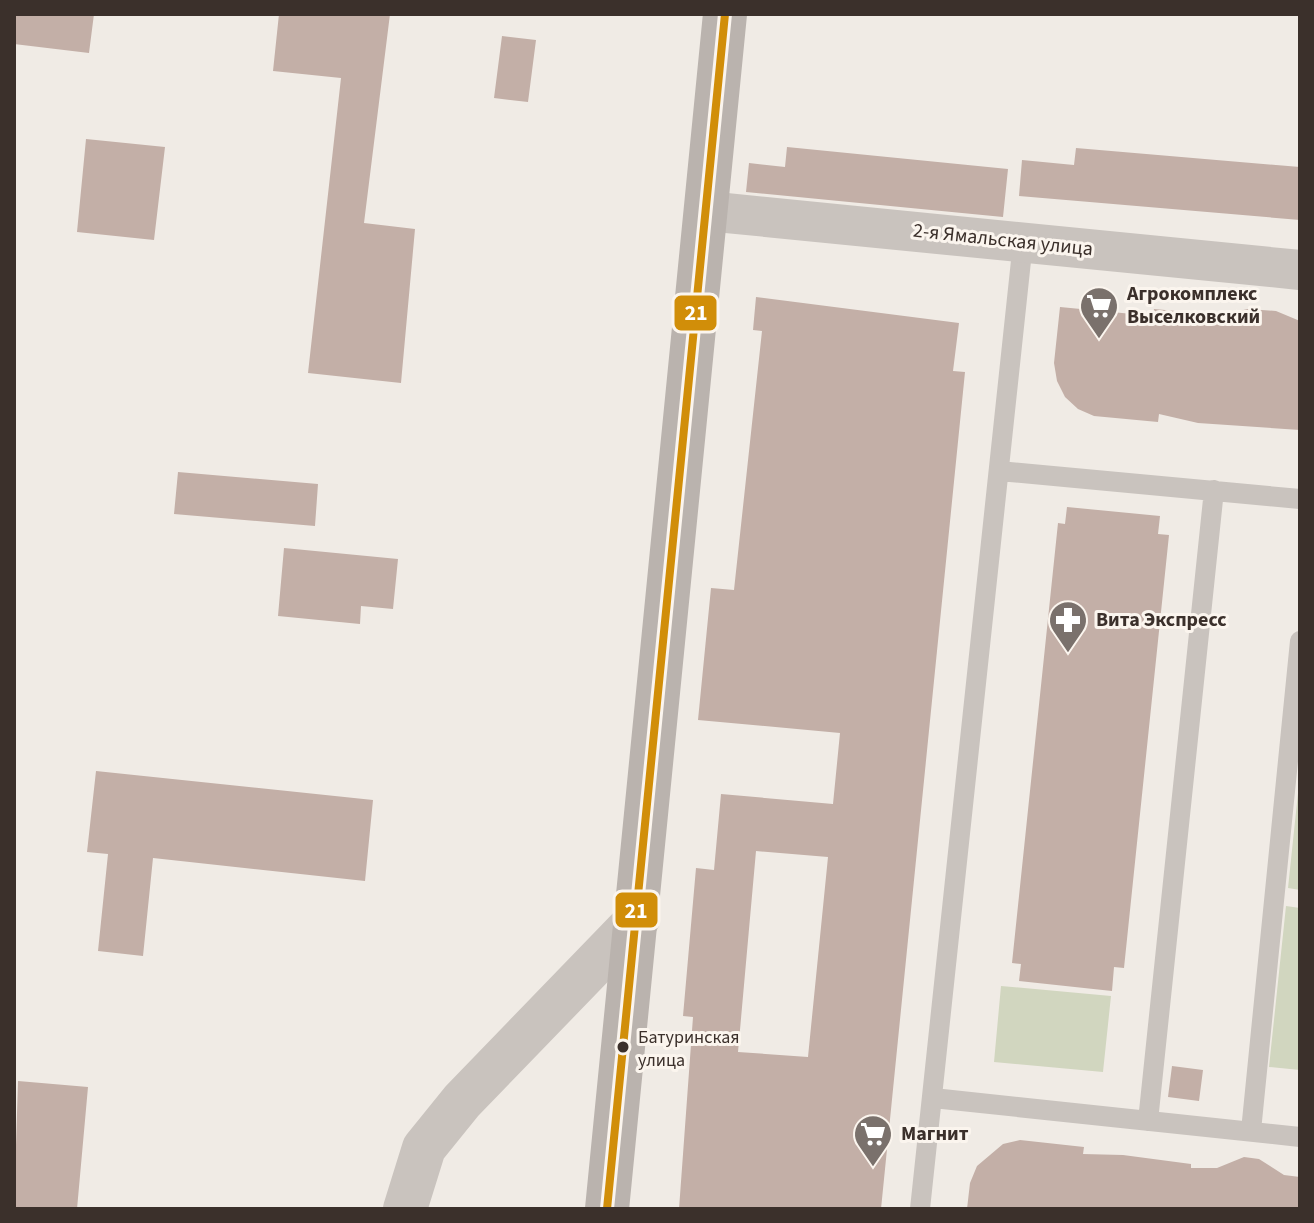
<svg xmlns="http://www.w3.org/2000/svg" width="1314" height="1223" font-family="'Source Sans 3',sans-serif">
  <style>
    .green { fill: #d1d6bf }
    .building { fill: #c3afa7; fill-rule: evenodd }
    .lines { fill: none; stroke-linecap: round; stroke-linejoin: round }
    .service { stroke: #c9c3be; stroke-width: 20 }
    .minor { stroke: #c9c3be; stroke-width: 40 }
    .tertiary { stroke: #c9c3be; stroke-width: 44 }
    .secondary { stroke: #bab3ae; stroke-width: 44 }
    .bus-1-casing { stroke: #fbf5ee; stroke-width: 14 }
    .bus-1 { stroke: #d18e09; stroke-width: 8 }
    .bus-dot { fill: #3b302b; stroke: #fbf5ee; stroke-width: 3 }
    .labels { text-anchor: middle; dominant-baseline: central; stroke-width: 6; stroke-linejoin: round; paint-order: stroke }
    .bus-label { font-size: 18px; fill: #3b302b; stroke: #fbf5ee; text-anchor: start }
    .street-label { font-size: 20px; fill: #3b302b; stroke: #fbf5ee }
    .poi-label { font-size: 20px; font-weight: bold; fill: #3b302b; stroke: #fbf5ee; text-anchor: start }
    .line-badge { stroke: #fbf5ee; stroke-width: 3 }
    .badge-label { font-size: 22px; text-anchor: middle; font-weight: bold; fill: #fff }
  </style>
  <rect width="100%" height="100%" fill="#f0ebe5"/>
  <path class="green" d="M 1300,774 L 1300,890 L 1288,888 Z
    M 1286,906 L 1300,908 L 1300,1070 L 1269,1067 Z
    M 1001,986 L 1111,996 L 1103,1072 L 994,1062 Z"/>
  <path class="building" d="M 14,14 L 94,14 L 89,53 L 14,44 Z
    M 279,14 L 390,14 L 364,223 L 415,229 L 401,383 L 308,373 L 341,78 L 273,71 Z
    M 502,36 L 536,40 L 528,102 L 494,98 Z
    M 86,139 L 165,147 L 154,240 L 77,232 Z
    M 787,147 L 1008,169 L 1003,217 L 746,192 L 749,163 L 785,167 Z
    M 1076,148 L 1300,167 L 1300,220 L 1019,196 L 1022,160 L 1074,165 Z
    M 756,297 L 959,323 L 953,371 L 965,372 L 881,1209 L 679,1209 L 693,1017 L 683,1016 L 696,868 L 714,870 L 721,794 L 833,804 L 840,733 L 698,720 L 711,588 L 734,590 L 762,331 L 753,330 ZM 756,851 L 828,857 L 808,1057 L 738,1052 Z
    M 1060,307 L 1153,316 L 1154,309 L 1220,315 L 1248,309 L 1276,311 L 1300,321 L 1300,430 L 1198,423 L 1159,414 L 1158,422 L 1094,416 L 1078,409 L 1065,397 L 1057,381 L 1054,363 Z
    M 178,472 L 318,484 L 315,526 L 174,514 Z
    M 1067,507 L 1160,516 L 1158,534 L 1169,535 L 1124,968 L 1114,967 L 1112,991 L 1019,981 L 1021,964 L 1012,963 L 1058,523 L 1065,524 Z
    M 284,548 L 398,559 L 393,609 L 361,606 L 360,624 L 278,616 Z
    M 96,771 L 373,800 L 365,881 L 153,858 L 143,956 L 98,951 L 108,854 L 87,852 Z
    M 1172,1066 L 1203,1070 L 1199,1101 L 1168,1097 Z
    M 18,1081 L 88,1087 L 77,1209 L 14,1209 Z
    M 1020,1140 L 1084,1147 L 1083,1154 L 1123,1155 L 1191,1164 L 1191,1168 L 1217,1168 L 1244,1157 L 1259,1159 L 1284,1175 L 1300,1177 L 1300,1209 L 967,1209 L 970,1183 L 977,1166 L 1003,1144 Z"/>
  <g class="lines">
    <path class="service" d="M 999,471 L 1300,499
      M 933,1098 L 1300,1137
      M 1148,1121 L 1214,490
      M 1251,1131 L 1300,641
      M 920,1209 L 1023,242"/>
    <path class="minor" d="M 706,211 L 1300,270"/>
    <path class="tertiary" d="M 405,1209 L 424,1148 L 462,1101 L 638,919"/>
    <path class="secondary" d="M 607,1209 L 725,14"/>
    <defs>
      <path id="bus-1" d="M 607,1209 L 725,14"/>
    </defs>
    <use href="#bus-1" class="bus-1-casing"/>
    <use href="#bus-1" class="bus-1"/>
  </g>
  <defs>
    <symbol id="supermarket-pin" viewBox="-11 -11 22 30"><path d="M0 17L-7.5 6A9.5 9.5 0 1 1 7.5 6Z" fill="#7a716c" stroke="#fbf5ee"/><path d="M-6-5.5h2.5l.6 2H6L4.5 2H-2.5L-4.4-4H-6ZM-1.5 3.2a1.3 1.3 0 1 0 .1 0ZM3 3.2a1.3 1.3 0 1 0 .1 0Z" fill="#fff"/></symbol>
    <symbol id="pharmacy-pin" viewBox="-11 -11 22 30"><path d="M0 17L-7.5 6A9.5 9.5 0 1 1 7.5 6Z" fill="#7a716c" stroke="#fbf5ee"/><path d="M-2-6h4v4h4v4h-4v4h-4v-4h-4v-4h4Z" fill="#fff"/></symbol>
  </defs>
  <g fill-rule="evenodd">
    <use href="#supermarket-pin" x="1077" y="284" width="44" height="60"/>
    <use href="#pharmacy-pin" x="1046" y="598" width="44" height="60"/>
    <use href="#supermarket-pin" x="851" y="1112" width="44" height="60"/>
  </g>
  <circle class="bus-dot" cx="623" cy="1047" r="7"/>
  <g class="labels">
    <g class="bus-label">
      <text x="638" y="1037">Батуринская<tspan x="638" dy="23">улица</tspan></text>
    </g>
    <g class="street-label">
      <text transform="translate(1003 240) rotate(6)">2-я Ямальская улица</text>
    </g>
    <g class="poi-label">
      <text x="1127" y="294">Агрокомплекс<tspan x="1127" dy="23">Выселковский</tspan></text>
      <text x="1096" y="620">Вита Экспресс</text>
      <text x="901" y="1134">Магнит</text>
    </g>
  </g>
  <g class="line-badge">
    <rect x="673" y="294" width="45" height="38" rx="8" fill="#d18e09"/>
    <rect x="614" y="891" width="45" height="38" rx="8" fill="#d18e09"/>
  </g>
  <g class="badge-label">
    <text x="696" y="320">21</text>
    <text x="636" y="918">21</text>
  </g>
  <rect width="1314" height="1223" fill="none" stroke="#3b302b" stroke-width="32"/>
</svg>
